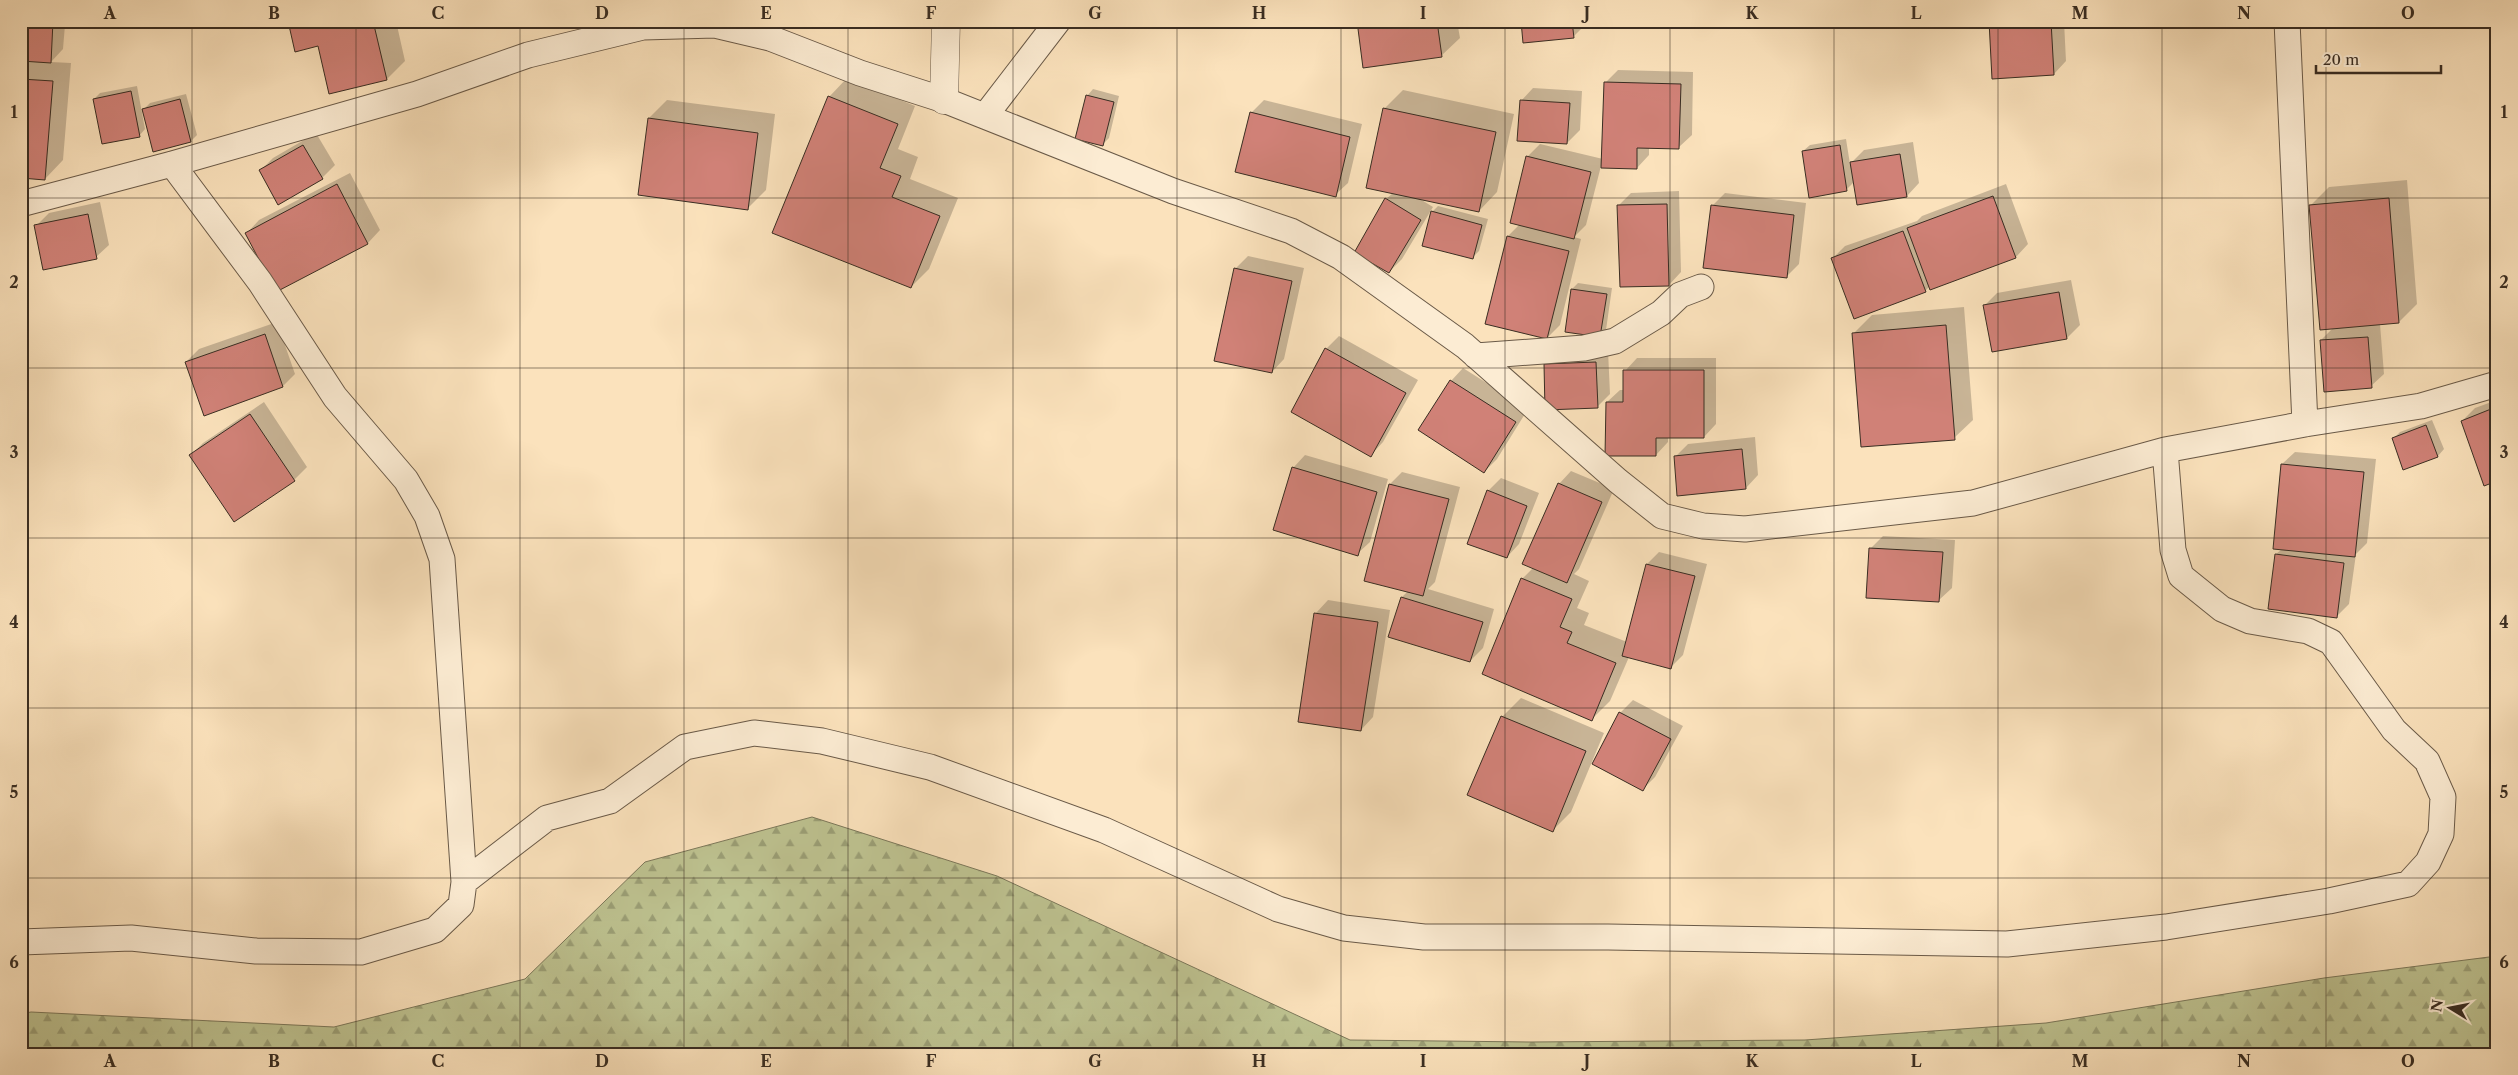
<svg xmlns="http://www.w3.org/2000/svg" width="2518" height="1075" font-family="'Libre Caslon Text',serif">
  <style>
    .forest { fill: url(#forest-firs); stroke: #7c785a }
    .shadow { fill: #0003 }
    .building { fill: #d08177; stroke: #392d22 }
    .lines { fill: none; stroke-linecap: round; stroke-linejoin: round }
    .service-casing { stroke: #6a5a48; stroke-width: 27 }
    .minor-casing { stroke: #6a5a48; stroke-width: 29 }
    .service { stroke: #fcecd3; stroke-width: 25 }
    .minor { stroke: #fcecd3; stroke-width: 28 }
    .grid { fill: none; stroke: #392d22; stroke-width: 1; stroke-opacity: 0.55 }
    .neatline { fill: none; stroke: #392d22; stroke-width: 2 }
    .grid-label { font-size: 16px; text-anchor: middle; font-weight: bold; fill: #392d22 }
  </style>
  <defs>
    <pattern id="forest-firs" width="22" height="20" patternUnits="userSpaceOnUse" patternTransform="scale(1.25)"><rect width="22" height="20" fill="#bec391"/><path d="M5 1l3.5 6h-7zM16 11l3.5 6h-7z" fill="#9b9f76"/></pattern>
  </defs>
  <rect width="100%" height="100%" fill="#fbe2bc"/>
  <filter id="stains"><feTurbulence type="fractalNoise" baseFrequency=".004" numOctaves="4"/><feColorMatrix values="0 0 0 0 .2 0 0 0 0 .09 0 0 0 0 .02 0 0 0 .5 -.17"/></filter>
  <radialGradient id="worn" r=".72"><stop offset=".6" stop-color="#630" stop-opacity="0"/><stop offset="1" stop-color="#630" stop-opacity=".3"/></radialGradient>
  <path class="forest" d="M 812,817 L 997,876 L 1350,1040 L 1530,1042 L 1805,1040 L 2046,1023 L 2324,978 L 2497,956 L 2497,1054 L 21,1054 L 21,1014 L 31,1012 L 334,1027 L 525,979 L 645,862 Z"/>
  <path class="shadow" d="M 21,21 L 111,21 L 106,26 L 65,25 L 63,49 L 51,62 L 71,63 L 63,160 L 45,179 L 21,177 Z
    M 289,21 L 396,21 L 405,61 L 387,79 L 330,93 L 319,45 Z
    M 1358,21 L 1457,21 L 1460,38 L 1441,56 Z
    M 1523,21 L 1585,21 L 1586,24 L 1573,37 Z
    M 1990,21 L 2064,21 L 2066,61 L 2054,74 Z
    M 1618,70 L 1693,72 L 1692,135 L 1679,147 L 1649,147 L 1649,155 L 1637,168 L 1601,166 L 1586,225 L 1574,237 L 1581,239 L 1560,325 L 1547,338 L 1508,236 L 1520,224 L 1527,157 L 1540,144 L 1603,159 L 1605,83 Z
    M 847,78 L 915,106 L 898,149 L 918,157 L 910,179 L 958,198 L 929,269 L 911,287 L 829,97 Z
    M 137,86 L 145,129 L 139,136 L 94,99 L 100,93 Z
    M 1533,88 L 1582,91 L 1580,130 L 1567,143 L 1521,101 Z
    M 1093,89 L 1119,96 L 1109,138 L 1103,144 L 1087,96 Z
    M 1403,90 L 1514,114 L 1497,192 L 1479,211 L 1420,199 L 1433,207 L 1402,259 L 1389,272 L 1386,199 L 1393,193 L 1384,109 Z
    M 186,94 L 197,135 L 191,141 L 154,150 L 144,109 L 150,103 Z
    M 667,100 L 775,114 L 766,190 L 747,209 L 649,118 Z
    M 1264,100 L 1362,124 L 1348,183 L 1335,195 L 1251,113 Z
    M 316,133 L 335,165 L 322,178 L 261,170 L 273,158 Z
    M 1846,139 L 1850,164 L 1864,150 L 1913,142 L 1919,183 L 1907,196 L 1854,182 L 1846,190 L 1803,151 L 1810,145 Z
    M 350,173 L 380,230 L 368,243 L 276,290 L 247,233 L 259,220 Z
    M 2407,180 L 2417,304 L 2399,322 L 2380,324 L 2384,374 L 2371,386 L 2321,340 L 2334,327 L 2311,205 L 2329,187 Z
    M 2006,184 L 2028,244 L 2016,257 L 1931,288 L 1930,286 L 1925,291 L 1833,258 L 1845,246 L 1917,221 L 1922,216 Z
    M 1679,191 L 1681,272 L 1669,285 L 1618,206 L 1631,193 Z
    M 1725,193 L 1806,203 L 1799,264 L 1786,277 L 1712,206 Z
    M 100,202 L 109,245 L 96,257 L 36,226 L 49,213 Z
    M 1438,206 L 1488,219 L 1479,251 L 1473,257 L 1432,212 Z
    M 1248,256 L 1304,268 L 1284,359 L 1272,372 L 1235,269 Z
    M 2071,280 L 2080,325 L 2067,338 L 1993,351 L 1985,305 L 1997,293 Z
    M 1578,283 L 1612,288 L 1606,330 L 1600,336 L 1572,289 Z
    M 1964,307 L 1973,420 L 1954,438 L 1854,333 L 1872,315 Z
    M 277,322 L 295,374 L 283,386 L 186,362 L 199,349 Z
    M 1339,336 L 1418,380 L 1383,442 L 1371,455 L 1326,349 Z
    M 1608,350 L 1610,394 L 1597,407 L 1545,364 L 1558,352 Z
    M 1637,358 L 1716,358 L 1716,424 L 1704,437 L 1668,437 L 1668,442 L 1656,455 L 1607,402 L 1620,390 L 1624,390 L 1625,371 Z
    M 1463,368 L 1528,409 L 1497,459 L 1484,472 L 1451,381 Z
    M 2497,400 L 2497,480 L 2462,421 L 2475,408 Z
    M 264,402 L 307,467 L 294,480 L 234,520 L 191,455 L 203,443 Z
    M 2432,420 L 2444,449 L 2438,456 L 2404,468 L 2394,438 L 2400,432 Z
    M 1755,437 L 1758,475 L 1746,488 L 1675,457 L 1688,444 Z
    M 2295,452 L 2376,459 L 2367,543 L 2356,554 L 2349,604 L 2336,617 L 2276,554 L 2282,549 L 2282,464 Z
    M 1305,455 L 1388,479 L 1370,542 L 1357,554 L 1293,468 Z
    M 1571,471 L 1614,489 L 1579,569 L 1574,574 L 1589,581 L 1577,608 L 1589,613 L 1584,625 L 1627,642 L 1647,564 L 1659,552 L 1707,564 L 1683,655 L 1670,668 L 1629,657 L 1610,701 L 1592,719 L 1522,579 L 1533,568 L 1559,484 Z
    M 1402,472 L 1460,487 L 1435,582 L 1428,589 L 1494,609 L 1483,648 L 1470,661 L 1402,597 L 1408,591 L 1365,580 L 1390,484 Z
    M 1501,478 L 1539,493 L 1519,544 L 1507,557 L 1488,491 Z
    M 1883,536 L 1955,540 L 1952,588 L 1939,600 L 1871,548 Z
    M 1328,600 L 1390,610 L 1373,717 L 1361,730 L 1299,721 L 1316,613 Z
    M 1521,698 L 1604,733 L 1571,812 L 1553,830 L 1502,717 Z
    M 1633,700 L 1683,726 L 1655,777 L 1642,790 L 1594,764 L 1620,713 Z"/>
  <path class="building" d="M 21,21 L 53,21 L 51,63 L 21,61 Z
    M 58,21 L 107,21 L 107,28 L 58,26 Z
    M 288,21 L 373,21 L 387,80 L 329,94 L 318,46 L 295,52 Z
    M 1357,21 L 1437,21 L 1442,57 L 1363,68 Z
    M 1521,21 L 1572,21 L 1574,38 L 1523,43 Z
    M 1989,21 L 2051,21 L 2054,75 L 1992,79 Z
    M 21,79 L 53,81 L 45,180 L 21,178 Z
    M 1604,82 L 1681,84 L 1679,149 L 1637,148 L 1637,169 L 1601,168 Z
    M 131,91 L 140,137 L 102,144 L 93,99 Z
    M 1086,95 L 1114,102 L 1103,146 L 1075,139 Z
    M 828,96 L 898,124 L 880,168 L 901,176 L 892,197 L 940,216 L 911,288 L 772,233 Z
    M 180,99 L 191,142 L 153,152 L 142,109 Z
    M 1520,100 L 1570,103 L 1567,144 L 1517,141 Z
    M 1383,108 L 1496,132 L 1479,212 L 1366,188 Z
    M 1250,112 L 1350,137 L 1336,197 L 1235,172 Z
    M 648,118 L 758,133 L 748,210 L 638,195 Z
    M 303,145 L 323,179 L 278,205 L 259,170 Z
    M 1840,145 L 1847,191 L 1809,198 L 1802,151 Z
    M 1900,154 L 1907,197 L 1857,205 L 1850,162 Z
    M 1526,156 L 1591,172 L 1574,239 L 1510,223 Z
    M 337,184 L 368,244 L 276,292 L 245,233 Z
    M 1993,196 L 2016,258 L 1930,290 L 1907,228 Z
    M 1385,198 L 1421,220 L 1389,273 L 1354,253 Z
    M 2389,198 L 2399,323 L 2320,330 L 2309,205 Z
    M 1667,204 L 1669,286 L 1620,287 L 1617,205 Z
    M 1711,205 L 1794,215 L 1787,278 L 1703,268 Z
    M 1431,211 L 1482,225 L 1473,259 L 1422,246 Z
    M 88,214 L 97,259 L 43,270 L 34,225 Z
    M 1903,231 L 1926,292 L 1854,319 L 1831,258 Z
    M 1507,236 L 1569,251 L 1547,339 L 1485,324 Z
    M 1234,268 L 1292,281 L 1272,373 L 1214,361 Z
    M 1571,289 L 1607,294 L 1600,337 L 1565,332 Z
    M 2059,292 L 2067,339 L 1992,352 L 1983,305 Z
    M 1946,325 L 1955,440 L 1861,447 L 1852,333 Z
    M 265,334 L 283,387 L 204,416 L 185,362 Z
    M 2368,337 L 2372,388 L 2324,392 L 2320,340 Z
    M 1325,348 L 1406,393 L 1371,457 L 1291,412 Z
    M 1596,362 L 1598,408 L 1545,410 L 1544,364 Z
    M 1623,370 L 1704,370 L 1704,438 L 1656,438 L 1656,456 L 1605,456 L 1606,402 L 1623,402 Z
    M 1450,380 L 1516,422 L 1484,473 L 1418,430 Z
    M 2496,407 L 2497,481 L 2484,486 L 2461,421 Z
    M 250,414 L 295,481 L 234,522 L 189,455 Z
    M 2426,425 L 2438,457 L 2403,470 L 2392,438 Z
    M 1742,449 L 1746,489 L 1677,496 L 1674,456 Z
    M 2281,464 L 2364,472 L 2355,557 L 2273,549 Z
    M 1292,467 L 1377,492 L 1358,556 L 1273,530 Z
    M 1558,483 L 1602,502 L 1567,583 L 1522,564 Z
    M 1389,484 L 1449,499 L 1423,596 L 1364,581 Z
    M 1487,490 L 1527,506 L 1507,558 L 1467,544 Z
    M 1869,548 L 1943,552 L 1939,602 L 1866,598 Z
    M 2275,554 L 2344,563 L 2337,618 L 2268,609 Z
    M 1646,564 L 1695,576 L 1671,669 L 1622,656 Z
    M 1521,578 L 1572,599 L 1560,627 L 1572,632 L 1567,643 L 1616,663 L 1592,721 L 1482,674 Z
    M 1401,597 L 1483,622 L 1470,662 L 1388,637 Z
    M 1314,613 L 1378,622 L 1361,731 L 1298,722 Z
    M 1619,712 L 1671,739 L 1643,791 L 1592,764 Z
    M 1501,716 L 1586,751 L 1553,832 L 1467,795 Z"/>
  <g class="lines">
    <defs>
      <path id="service" d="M 2287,21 L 2305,424
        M 985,116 L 1058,21
        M 21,204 L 172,164 L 417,94 L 528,55 L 643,27 L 715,25 L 770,38 L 860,73 L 944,100 L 1173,191 L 1291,231 L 1341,257 L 1465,346 L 1618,481 L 1662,516 L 1703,526 L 1745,529 L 1973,503 L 2165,450 L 2305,424 L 2421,406 L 2497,384
        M 1476,356 L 1584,348 L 1615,341 L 1661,313 L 1680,295 L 1701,287
        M 464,882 L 547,818 L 610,801 L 685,747 L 754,733 L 822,741 L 930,767 L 1104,830 L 1278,909 L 1344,928 L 1424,937 L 1608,937 L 2007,944 L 2166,927 L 2329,901 L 2408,884 L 2428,862 L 2441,834 L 2443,797 L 2427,761 L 2394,730 L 2331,642 L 2308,631 L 2250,621 L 2222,609 L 2181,576 L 2173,550 L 2165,450
        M 21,942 L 131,938 L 256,951 L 361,952 L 435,930 L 461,905 L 464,882 L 442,559 L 427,516 L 406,480 L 335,397 L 260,282 L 172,164"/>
      <path id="minor" d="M 944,100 L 946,21"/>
    </defs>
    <use href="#service" class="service-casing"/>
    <use href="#minor" class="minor-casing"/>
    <use href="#service" class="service"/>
    <use href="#minor" class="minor"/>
  </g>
  <path class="grid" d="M 192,21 L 192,1054M 356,21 L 356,1054M 520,21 L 520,1054M 684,21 L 684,1054M 848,21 L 848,1054M 1013,21 L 1013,1054M 1177,21 L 1177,1054M 1341,21 L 1341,1054M 1505,21 L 1505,1054M 1670,21 L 1670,1054M 1834,21 L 1834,1054M 1998,21 L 1998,1054M 2162,21 L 2162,1054M 2326,21 L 2326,1054M 21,198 L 2497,198M 21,368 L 2497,368M 21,538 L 2497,538M 21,708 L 2497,708M 21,878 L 2497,878"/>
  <rect width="2518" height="1075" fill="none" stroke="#fbe2bc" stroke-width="55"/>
  <g transform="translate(2450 1008) rotate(280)" stroke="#fcecd3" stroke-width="4" paint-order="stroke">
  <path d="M0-4L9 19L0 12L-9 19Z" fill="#392d22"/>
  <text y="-8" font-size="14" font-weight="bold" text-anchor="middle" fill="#392d22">N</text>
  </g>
  <path d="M2316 65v8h125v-8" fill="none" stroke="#392d22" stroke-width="2.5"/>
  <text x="2323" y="65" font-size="15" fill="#392d22" stroke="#fcecd3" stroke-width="4" paint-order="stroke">20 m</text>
  <rect x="28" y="28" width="2462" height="1020" class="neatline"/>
  <g class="grid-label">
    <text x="110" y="19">A</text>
    <text x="274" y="19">B</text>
    <text x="438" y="19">C</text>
    <text x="602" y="19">D</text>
    <text x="766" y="19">E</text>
    <text x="931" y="19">F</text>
    <text x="1095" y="19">G</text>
    <text x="1259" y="19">H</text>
    <text x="1423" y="19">I</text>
    <text x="1587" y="19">J</text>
    <text x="1752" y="19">K</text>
    <text x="1916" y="19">L</text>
    <text x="2080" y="19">M</text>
    <text x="2244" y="19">N</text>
    <text x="2408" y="19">O</text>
    <text x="14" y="118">1</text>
    <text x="2504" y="118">1</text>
    <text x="14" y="288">2</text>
    <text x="2504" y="288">2</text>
    <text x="14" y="458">3</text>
    <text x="2504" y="458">3</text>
    <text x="14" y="628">4</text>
    <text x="2504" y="628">4</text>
    <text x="14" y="798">5</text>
    <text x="2504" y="798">5</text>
    <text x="14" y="968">6</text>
    <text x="2504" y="968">6</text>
    <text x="110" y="1067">A</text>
    <text x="274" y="1067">B</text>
    <text x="438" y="1067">C</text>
    <text x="602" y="1067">D</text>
    <text x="766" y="1067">E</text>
    <text x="931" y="1067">F</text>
    <text x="1095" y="1067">G</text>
    <text x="1259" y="1067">H</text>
    <text x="1423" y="1067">I</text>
    <text x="1587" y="1067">J</text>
    <text x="1752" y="1067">K</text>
    <text x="1916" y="1067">L</text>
    <text x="2080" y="1067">M</text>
    <text x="2244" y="1067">N</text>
    <text x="2408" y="1067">O</text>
  </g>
  <rect width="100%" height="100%" filter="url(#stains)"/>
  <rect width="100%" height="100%" fill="url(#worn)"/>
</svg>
